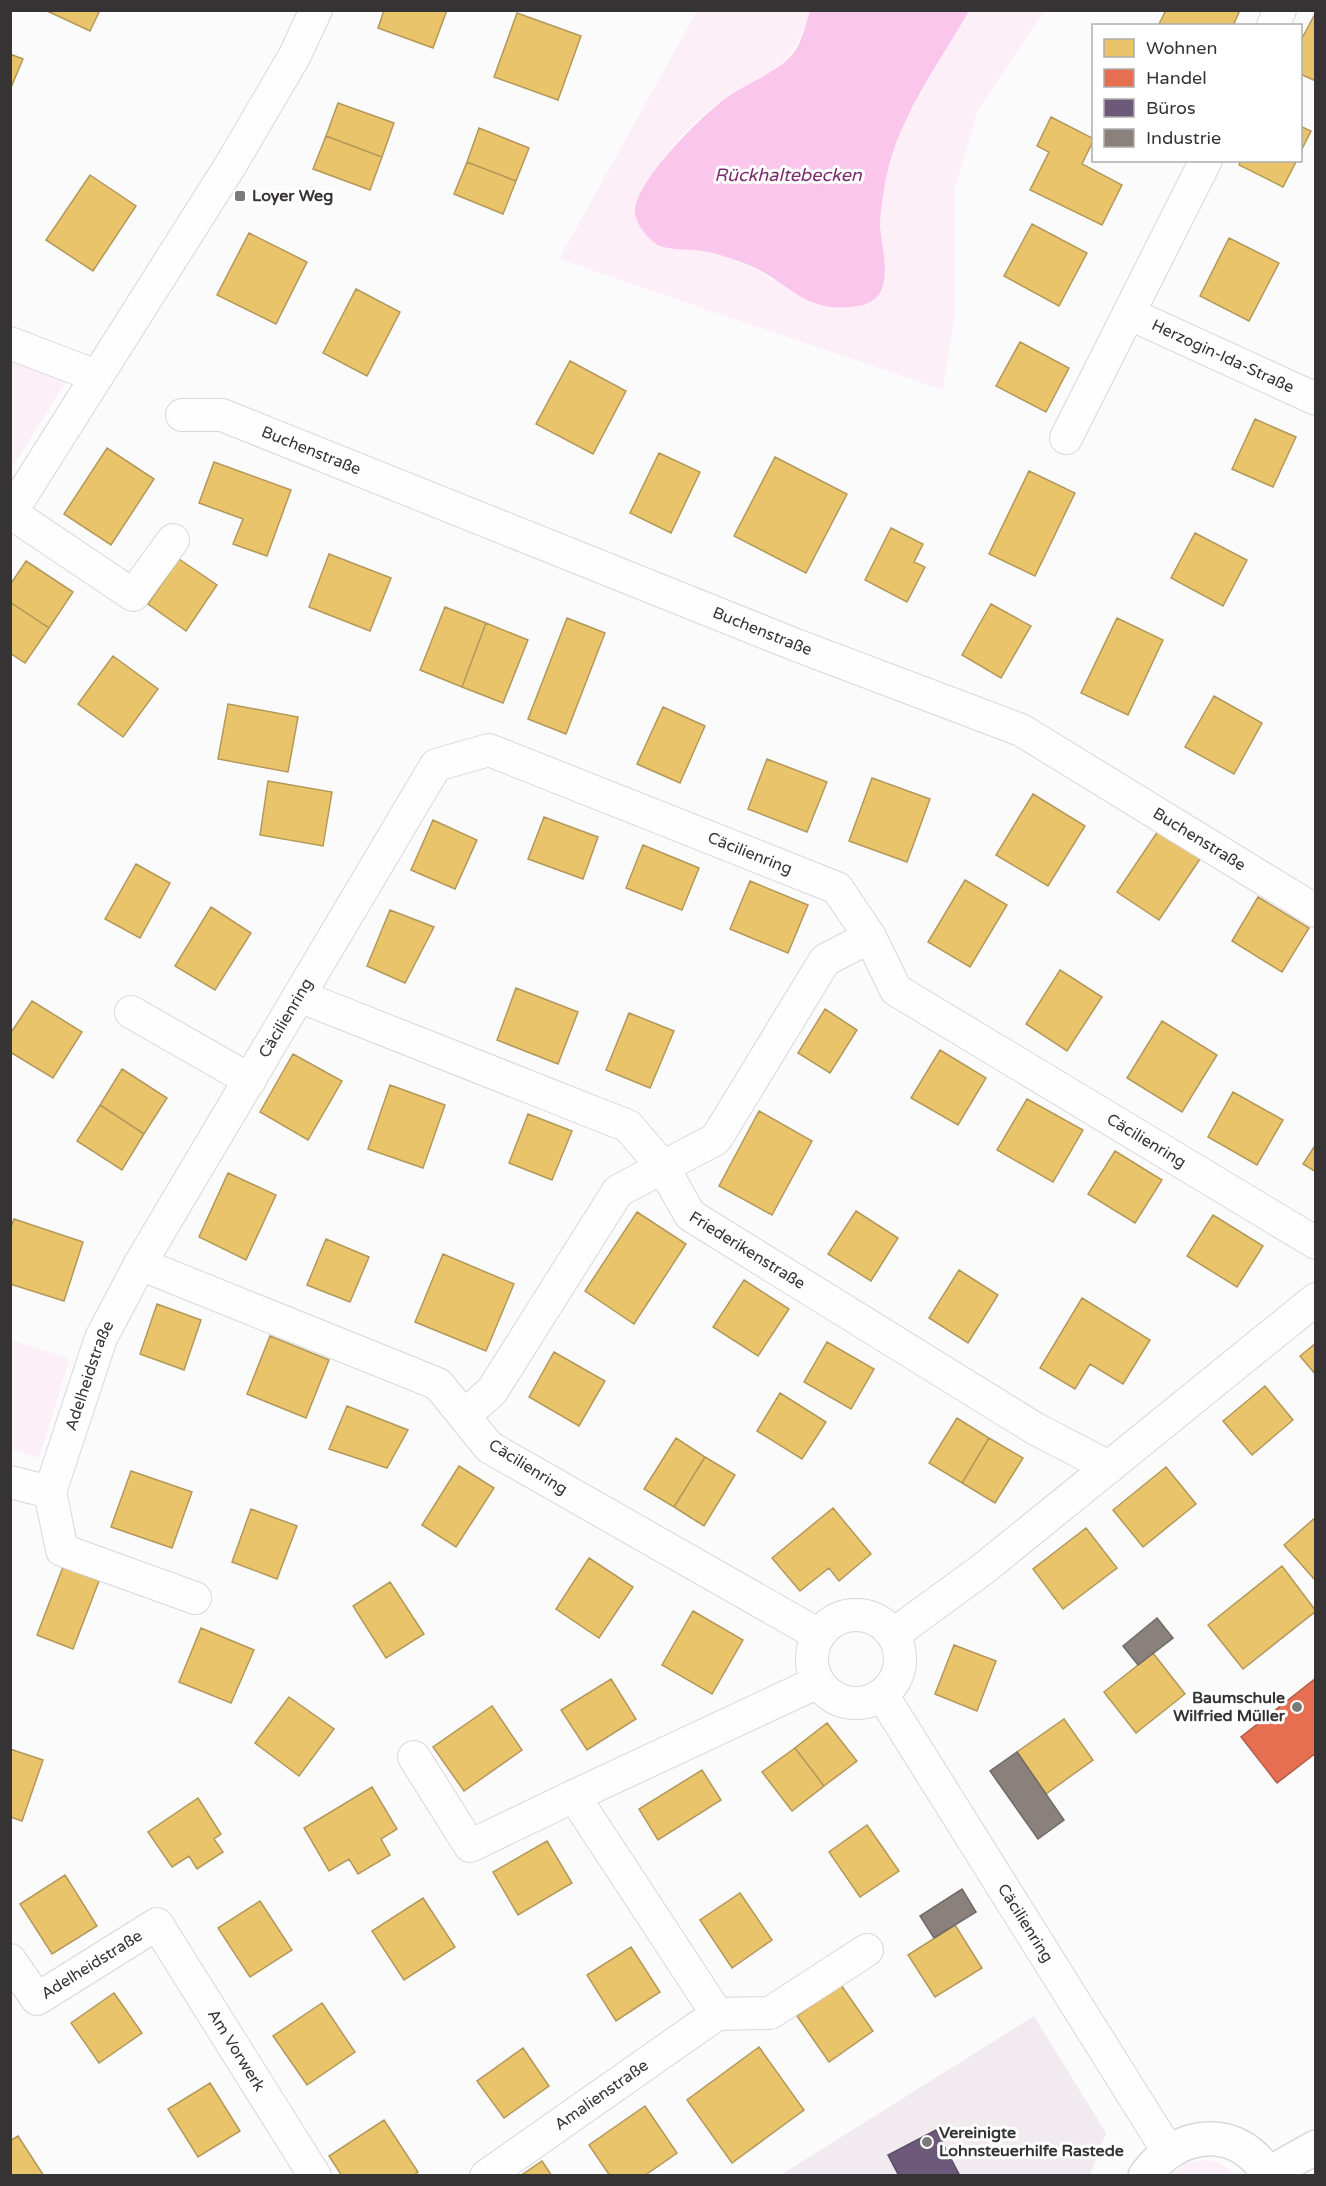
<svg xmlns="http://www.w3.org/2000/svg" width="1326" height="2186" font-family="'Varela Round',sans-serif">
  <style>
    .built { fill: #f1eaee }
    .green { fill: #fdeff8 }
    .water { fill: #fbc6ec }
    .homes { fill: #e9c46a; stroke: #b3985a; stroke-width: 1.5 }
    .shops { fill: #e76f51; stroke: #b25d48; stroke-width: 1.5 }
    .offices { fill: #6d597a; stroke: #5c4e65; stroke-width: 1.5 }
    .industry { fill: #8a817c; stroke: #706a66; stroke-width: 1.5 }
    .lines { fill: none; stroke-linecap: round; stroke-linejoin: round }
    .minor-casing { stroke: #d9d7d8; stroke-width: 34 }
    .tertiary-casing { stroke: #d9d7d8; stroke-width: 36 }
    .minor { stroke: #fffeff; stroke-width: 32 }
    .tertiary { stroke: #fffeff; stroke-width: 33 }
    .poi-dot { fill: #7b797a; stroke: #fff; stroke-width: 2 }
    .labels { text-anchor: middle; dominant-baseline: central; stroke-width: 6; stroke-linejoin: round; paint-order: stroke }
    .poi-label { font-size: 16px; font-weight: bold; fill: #353334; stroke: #fff; text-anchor: start }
    .street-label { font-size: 16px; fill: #353334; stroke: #fff }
    .water-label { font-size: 18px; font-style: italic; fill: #7e2b6c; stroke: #fff }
  </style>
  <rect width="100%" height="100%" fill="#fcfbfc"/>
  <path class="built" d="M 1034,2016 L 1106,2133 L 1090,2175 L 779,2176 Z"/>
  <path class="green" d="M 697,11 L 810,11 C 797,51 787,64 749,86 C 741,91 732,94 724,99 C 689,122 661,159 640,195 L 662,247 L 689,247 L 712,252 L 752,267 L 774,281 L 885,273 C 884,257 880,239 880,223 C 880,144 931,77 969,11 L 1044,11 L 978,110 L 954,192 L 954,320 L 943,390 L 559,259 Z
    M 11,359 L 66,381 L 11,470 Z
    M 10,1340 L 70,1358 L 39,1458 L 11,1449 Z
    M 1202,2160 L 1217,2162 L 1238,2175 L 1171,2175 L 1187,2163 Z"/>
  <path class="water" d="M 810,11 L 969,11 C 937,67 893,124 884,190 C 882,201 880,214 880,226 C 882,253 898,300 858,306 C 806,315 791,284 751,266 C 740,261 728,258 717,254 C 698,248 680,251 663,247 C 651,244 636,225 635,213 C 634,182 699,119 723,100 C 743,85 768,77 788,59 C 801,48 805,26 810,11 Z"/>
  <path class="homes" d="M 45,10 L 100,10 L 90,31 Z
    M 384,10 L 447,10 L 433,48 L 378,28 Z
    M 1166,10 L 1240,10 L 1233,26 L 1161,26 L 1159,24 Z
    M 1316,12 L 1316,81 L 1300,74 L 1300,42 Z
    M 517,13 L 581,36 L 558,100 L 494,77 Z
    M 10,54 L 23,59 L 10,90 Z
    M 338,103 L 394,123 L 382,157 L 326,136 Z
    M 1051,117 L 1094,139 L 1082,164 L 1122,185 L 1102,225 L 1030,190 L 1049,152 L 1037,146 Z
    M 1300,126 L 1311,131 L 1300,153 Z
    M 479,128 L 529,148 L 516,181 L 467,162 Z
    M 326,136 L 382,157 L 370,190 L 313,169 Z
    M 1241,160 L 1297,160 L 1283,187 L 1239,165 Z
    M 467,162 L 516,181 L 503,214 L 454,194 Z
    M 90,175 L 136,206 L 93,271 L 46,240 Z
    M 1032,224 L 1087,253 L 1059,306 L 1004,276 Z
    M 249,233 L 307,262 L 276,324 L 217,295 Z
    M 1229,238 L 1279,263 L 1249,321 L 1200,296 Z
    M 356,289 L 400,312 L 367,376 L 323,353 Z
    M 1020,342 L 1069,368 L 1046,412 L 996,386 Z
    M 570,361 L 626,391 L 593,454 L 536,424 Z
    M 1255,419 L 1296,437 L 1273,487 L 1232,469 Z
    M 107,448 L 154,479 L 111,545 L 64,514 Z
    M 659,453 L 700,472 L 671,533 L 630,513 Z
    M 775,457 L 847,494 L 806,573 L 734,536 Z
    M 214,462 L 291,490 L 267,556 L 233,544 L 243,519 L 199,503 Z
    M 1029,471 L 1075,493 L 1035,576 L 989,554 Z
    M 891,528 L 923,544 L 914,562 L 925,567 L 907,602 L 865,580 Z
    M 1195,533 L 1247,560 L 1223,606 L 1171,578 Z
    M 329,554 L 391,578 L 370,631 L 309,607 Z
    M 179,559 L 217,585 L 186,631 L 148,604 Z
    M 26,561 L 73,592 L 49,628 L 10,602 L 10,585 Z
    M 10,602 L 49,628 L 25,663 L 10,653 Z
    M 991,604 L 1031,626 L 1001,678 L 962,655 Z
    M 445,607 L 486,623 L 462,687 L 420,670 Z
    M 567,618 L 605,633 L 566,734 L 528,719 Z
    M 1117,618 L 1163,640 L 1128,715 L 1081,693 Z
    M 486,623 L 528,640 L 503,703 L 462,687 Z
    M 113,656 L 158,689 L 123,737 L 78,704 Z
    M 1214,696 L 1262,723 L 1234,774 L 1185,747 Z
    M 228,704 L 298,717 L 288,772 L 218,759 Z
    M 663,707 L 705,726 L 680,783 L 637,764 Z
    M 767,759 L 827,782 L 807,832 L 748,809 Z
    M 872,778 L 930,799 L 907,862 L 849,841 Z
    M 268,781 L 332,792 L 323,846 L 260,835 Z
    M 1033,794 L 1085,826 L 1048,886 L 996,855 Z
    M 544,817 L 598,837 L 583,879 L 528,859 Z
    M 433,820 L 477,840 L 455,889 L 411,870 Z
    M 1158,831 L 1200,859 L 1159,920 L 1117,892 Z
    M 643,845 L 699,868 L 682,910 L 626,888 Z
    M 136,864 L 170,883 L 140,938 L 105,919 Z
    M 965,880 L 1007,905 L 970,967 L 928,942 Z
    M 750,881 L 808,905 L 788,953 L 730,929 Z
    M 1258,897 L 1309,928 L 1282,972 L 1232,941 Z
    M 211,907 L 251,933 L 215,990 L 175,966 Z
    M 390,910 L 434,927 L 405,983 L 367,966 Z
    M 1060,970 L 1102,997 L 1067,1051 L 1026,1024 Z
    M 516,988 L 578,1012 L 558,1064 L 497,1040 Z
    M 32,1001 L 82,1032 L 53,1078 L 10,1052 L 10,1034 Z
    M 825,1009 L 857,1030 L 830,1073 L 798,1053 Z
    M 629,1013 L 674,1031 L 650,1088 L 606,1070 Z
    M 1162,1021 L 1217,1055 L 1182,1112 L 1127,1078 Z
    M 940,1050 L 986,1078 L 958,1125 L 911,1098 Z
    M 293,1054 L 342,1081 L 308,1140 L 260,1112 Z
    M 122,1069 L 167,1098 L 144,1134 L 100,1105 Z
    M 390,1085 L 445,1105 L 423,1168 L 368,1149 Z
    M 1233,1092 L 1283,1120 L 1257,1165 L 1208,1137 Z
    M 1027,1099 L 1083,1130 L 1053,1182 L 997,1150 Z
    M 100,1105 L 144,1134 L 122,1170 L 77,1141 Z
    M 759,1111 L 812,1141 L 772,1215 L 719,1186 Z
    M 528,1114 L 572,1131 L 552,1180 L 509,1163 Z
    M 1316,1144 L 1316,1172 L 1303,1164 Z
    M 1115,1151 L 1162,1180 L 1135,1223 L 1088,1194 Z
    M 228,1173 L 276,1195 L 246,1260 L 199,1237 Z
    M 856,1211 L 898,1238 L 871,1281 L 828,1254 Z
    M 637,1212 L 686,1244 L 634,1324 L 585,1291 Z
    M 1213,1215 L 1263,1246 L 1237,1287 L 1187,1256 Z
    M 14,1219 L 83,1242 L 64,1301 L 10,1284 L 10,1230 Z
    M 326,1239 L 369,1257 L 350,1302 L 307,1285 Z
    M 443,1254 L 514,1284 L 486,1351 L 415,1322 Z
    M 959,1270 L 998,1295 L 968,1343 L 929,1318 Z
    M 744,1280 L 789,1309 L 758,1356 L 713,1327 Z
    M 1082,1298 L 1150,1340 L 1123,1384 L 1090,1364 L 1075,1389 L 1040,1368 Z
    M 157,1304 L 201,1320 L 184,1370 L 140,1354 Z
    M 270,1336 L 329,1360 L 306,1418 L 247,1394 Z
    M 827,1342 L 874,1369 L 851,1409 L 804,1382 Z
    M 1316,1343 L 1316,1375 L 1300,1356 Z
    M 554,1352 L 605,1381 L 579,1426 L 529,1397 Z
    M 1265,1386 L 1293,1420 L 1252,1455 L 1223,1421 Z
    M 780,1393 L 826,1422 L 802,1459 L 757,1431 Z
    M 347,1406 L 408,1430 L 387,1468 L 329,1449 Z
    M 957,1418 L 989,1438 L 962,1483 L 929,1463 Z
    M 676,1438 L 705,1457 L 674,1507 L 644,1489 Z
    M 989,1438 L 1023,1458 L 995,1503 L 962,1483 Z
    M 705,1457 L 735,1475 L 704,1526 L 674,1507 Z
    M 459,1466 L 494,1488 L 456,1547 L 422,1525 Z
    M 1166,1467 L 1196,1504 L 1143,1547 L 1113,1510 Z
    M 131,1471 L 192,1492 L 172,1548 L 111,1527 Z
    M 833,1508 L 871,1554 L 839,1581 L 829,1568 L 800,1591 L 772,1558 Z
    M 251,1509 L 297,1526 L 277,1579 L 232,1562 Z
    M 1316,1517 L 1316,1580 L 1315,1580 L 1284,1545 Z
    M 1086,1528 L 1117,1568 L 1063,1609 L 1033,1569 Z
    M 589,1558 L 633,1587 L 599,1638 L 556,1609 Z
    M 1282,1566 L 1316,1611 L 1243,1669 L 1208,1625 Z
    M 63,1567 L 99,1581 L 73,1649 L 37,1635 Z
    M 390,1582 L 424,1634 L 386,1658 L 353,1606 Z
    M 693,1611 L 743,1640 L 712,1694 L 662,1665 Z
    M 201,1628 L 254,1650 L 231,1703 L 179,1682 Z
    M 954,1645 L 996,1661 L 977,1711 L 935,1694 Z
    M 1153,1653 L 1185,1694 L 1136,1733 L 1104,1692 Z
    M 611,1679 L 636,1719 L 587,1750 L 561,1710 Z
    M 289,1697 L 334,1729 L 299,1776 L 255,1743 Z
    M 492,1706 L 522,1750 L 464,1791 L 433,1747 Z
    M 1064,1719 L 1093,1760 L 1046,1794 L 1017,1752 Z
    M 827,1723 L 857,1761 L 824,1786 L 795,1748 Z
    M 795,1748 L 824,1786 L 792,1811 L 762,1772 Z
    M 10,1749 L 43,1760 L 22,1821 L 10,1817 Z
    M 702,1770 L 721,1800 L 658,1840 L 639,1809 Z
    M 372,1787 L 397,1829 L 381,1839 L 390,1855 L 358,1874 L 349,1859 L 329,1871 L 304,1828 Z
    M 198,1798 L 221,1834 L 214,1839 L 223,1852 L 197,1869 L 189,1856 L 172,1867 L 148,1832 Z
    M 867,1825 L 899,1871 L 860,1897 L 829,1852 Z
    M 547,1841 L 572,1883 L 518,1915 L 493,1872 Z
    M 65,1875 L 97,1926 L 52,1954 L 20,1904 Z
    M 740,1893 L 772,1940 L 732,1968 L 700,1920 Z
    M 423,1898 L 455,1947 L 404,1980 L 372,1931 Z
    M 260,1901 L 292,1950 L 250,1977 L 218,1928 Z
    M 955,1925 L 982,1968 L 935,1997 L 908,1955 Z
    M 631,1947 L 660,1992 L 616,2021 L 587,1975 Z
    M 841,1985 L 873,2031 L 829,2062 L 797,2016 Z
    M 114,1993 L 142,2033 L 99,2063 L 71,2023 Z
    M 322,2003 L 355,2052 L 307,2085 L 273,2036 Z
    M 759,2047 L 804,2110 L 732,2163 L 687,2100 Z
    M 523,2048 L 549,2086 L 504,2118 L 477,2081 Z
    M 210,2083 L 240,2131 L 198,2157 L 168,2109 Z
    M 645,2106 L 677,2153 L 644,2176 L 610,2176 L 589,2145 Z
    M 384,2120 L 418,2172 L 413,2176 L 342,2176 L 329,2156 Z
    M 18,2136 L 44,2176 L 10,2176 L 10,2141 Z
    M 542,2161 L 552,2176 L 520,2176 Z"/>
  <path class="shops" d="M 1316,1678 L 1316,1753 L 1277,1783 L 1241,1737 Z"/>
  <path class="offices" d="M 936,2130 L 960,2176 L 899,2176 L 888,2155 Z"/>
  <path class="industry" d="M 1157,1618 L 1173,1638 L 1138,1665 L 1123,1646 Z
    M 1017,1752 L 1064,1820 L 1038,1839 L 990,1771 Z
    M 962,1889 L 976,1912 L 934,1938 L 920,1916 Z"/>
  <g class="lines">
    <defs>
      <g id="minor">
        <path d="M 1273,26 L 1280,10"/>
        <path id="s1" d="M 1130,314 L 1316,399"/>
        <path d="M 10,343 L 96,376"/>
        <path id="s2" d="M 182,415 L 222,415 L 796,645 L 1021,730 L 1316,911"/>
        <path d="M 1066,438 L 1206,160"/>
        <path d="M 11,513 L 133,595 L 173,540"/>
        <path d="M 10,514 L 230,166 L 294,57 L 316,10"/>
        <path id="s3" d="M 299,996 L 628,1126 L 663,1167 L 690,1215 L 1034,1428 L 1109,1467"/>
        <path d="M 131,1012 L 250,1080"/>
        <path d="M 464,1416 L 492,1391 L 618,1191 L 716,1139 L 825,960 L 870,937"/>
        <path id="s4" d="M 10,1482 L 50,1492 L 101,1338 L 140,1264"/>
        <path d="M 50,1492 L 62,1550 L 195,1598"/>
        <circle cx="856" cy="1659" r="44"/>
        <path d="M 894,1634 L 983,1569 L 1316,1299"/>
        <path id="s5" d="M 819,1635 L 489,1447 L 438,1384 L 140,1264 L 436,765 L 489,750 L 837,888 L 870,937 L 896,990 L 1316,1243"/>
        <path d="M 818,1682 L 574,1796 L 717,2014 L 770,2013 L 867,1950"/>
        <path id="s6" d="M 883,1696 L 1168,2151"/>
        <path d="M 414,1757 L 470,1846 L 574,1796"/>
        <path id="s7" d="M 10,1960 L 37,1999 L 157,1924 L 315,2176"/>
        <path id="s8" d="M 486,2176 L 717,2014"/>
      </g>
      <path id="tertiary" d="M 1268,2174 L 1316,2147
        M 1145,2176 C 1177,2130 1239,2123 1269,2176"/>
    </defs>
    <use href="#minor" class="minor-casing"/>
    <use href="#tertiary" class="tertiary-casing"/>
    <use href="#minor" class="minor"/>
    <use href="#tertiary" class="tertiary"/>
  </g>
  <g class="poi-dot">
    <rect x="234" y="190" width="12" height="12" rx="3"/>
    <circle cx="1297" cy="1707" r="6"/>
    <circle cx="927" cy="2142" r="6"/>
  </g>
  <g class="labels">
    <g class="poi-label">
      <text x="252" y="196">Loyer Weg</text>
      <text x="1285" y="1698" text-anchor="end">Baumschule<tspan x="1285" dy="18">Wilfried Müller</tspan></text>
      <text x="939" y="2133">Vereinigte<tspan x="939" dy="18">Lohnsteuerhilfe Rastede</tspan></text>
    </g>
    <g class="street-label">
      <text stroke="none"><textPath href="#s1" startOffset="102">Herzogin-Ida-Straße</textPath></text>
      <text stroke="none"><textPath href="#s2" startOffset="136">Buchenstraße</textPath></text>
      <text stroke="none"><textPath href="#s2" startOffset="622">Buchenstraße</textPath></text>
      <text stroke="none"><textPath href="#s2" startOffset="1108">Buchenstraße</textPath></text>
      <text stroke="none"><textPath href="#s5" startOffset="1698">Cäcilienring</textPath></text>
      <text stroke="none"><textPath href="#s5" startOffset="1068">Cäcilienring</textPath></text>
      <text stroke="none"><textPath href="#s5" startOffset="2202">Cäcilienring</textPath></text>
      <text stroke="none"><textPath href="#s3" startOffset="530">Friederikenstraße</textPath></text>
      <text stroke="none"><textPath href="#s4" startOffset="164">Adelheidstraße</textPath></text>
      <text transform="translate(528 1467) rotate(32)">Cäcilienring</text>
      <text stroke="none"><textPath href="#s6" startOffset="268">Cäcilienring</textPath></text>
      <text stroke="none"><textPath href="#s7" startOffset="112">Adelheidstraße</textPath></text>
      <text stroke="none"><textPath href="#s7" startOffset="338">Am Vorwerk</textPath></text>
      <text stroke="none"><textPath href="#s8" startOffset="141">Amalienstraße</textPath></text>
    </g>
    <g class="water-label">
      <text x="788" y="175">Rückhaltebecken</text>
    </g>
  </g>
  <rect width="1326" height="2186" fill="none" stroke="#353334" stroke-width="24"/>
  <rect x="1092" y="24" width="210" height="138" fill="#ffffff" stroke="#aeadae" stroke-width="1.5"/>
  <rect x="1104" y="39" width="30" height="18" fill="#e9c46a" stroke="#aeadae" stroke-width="1.5"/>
  <text x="1146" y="54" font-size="18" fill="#353334">Wohnen</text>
  <rect x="1104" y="69" width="30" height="18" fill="#e76f51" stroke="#aeadae" stroke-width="1.5"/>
  <text x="1146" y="84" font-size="18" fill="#353334">Handel</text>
  <rect x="1104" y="99" width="30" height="18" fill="#6d597a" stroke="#aeadae" stroke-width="1.5"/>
  <text x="1146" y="114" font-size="18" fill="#353334">Büros</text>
  <rect x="1104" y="129" width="30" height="18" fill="#8a817c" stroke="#aeadae" stroke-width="1.5"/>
  <text x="1146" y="144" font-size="18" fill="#353334">Industrie</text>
</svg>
